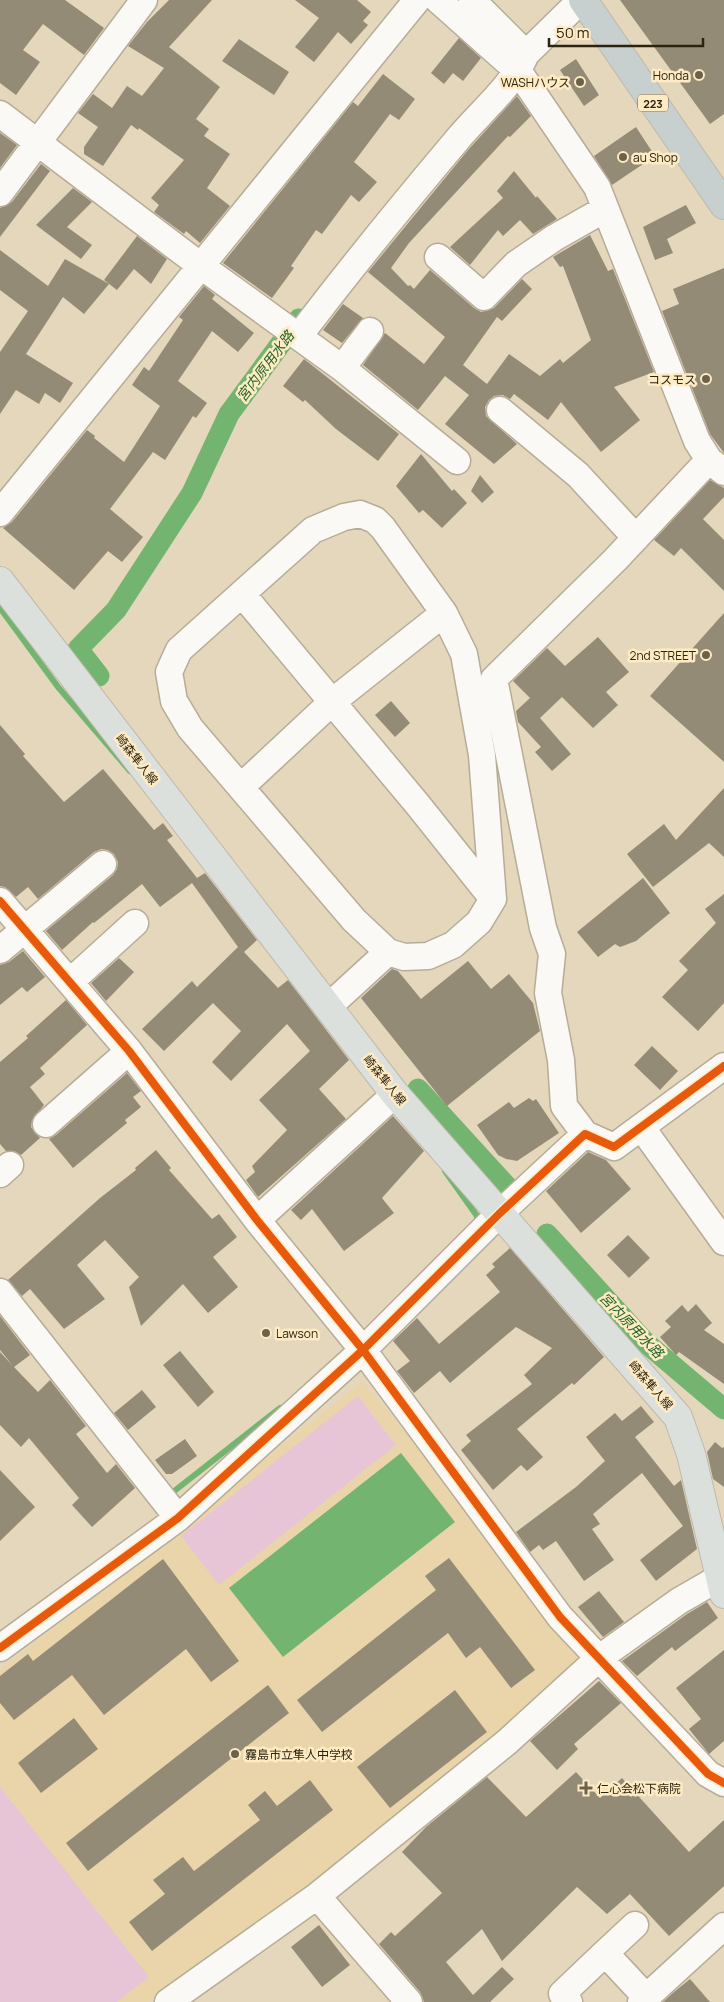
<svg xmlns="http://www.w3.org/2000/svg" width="724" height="2002" font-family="Manrope,'Noto Sans JP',sans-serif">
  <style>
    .built { fill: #ead5aa }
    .green { fill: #e8c4d7 }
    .water { fill: #73b570 }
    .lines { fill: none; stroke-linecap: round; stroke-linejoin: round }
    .stream { stroke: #73b570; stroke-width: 6 }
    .canal { stroke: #73b570; stroke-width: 21 }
    .building { fill: #948b76 }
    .minor-casing { stroke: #b6ac97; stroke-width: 29 }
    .major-casing { stroke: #bfb8aa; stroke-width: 30 }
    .highway-casing { stroke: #bfb8aa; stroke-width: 30 }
    .minor { stroke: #fbf9f5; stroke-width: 26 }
    .major { stroke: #dce0dd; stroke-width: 28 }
    .highway { stroke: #c7d0ce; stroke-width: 28 }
    .cycleway-casing { stroke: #feebc3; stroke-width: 11 }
    .cycleway { stroke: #e8590c; stroke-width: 8 }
    .poi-dot { fill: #6c624c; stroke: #feebc3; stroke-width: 2 }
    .labels { text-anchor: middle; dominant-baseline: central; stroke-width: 5; stroke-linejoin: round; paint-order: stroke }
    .shield { fill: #feebc3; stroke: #6b5f45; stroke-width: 1 }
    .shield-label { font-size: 11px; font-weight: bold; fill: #2c230f }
    .poi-label { font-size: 12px; fill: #2c230f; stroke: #feebc3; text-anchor: end }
    .street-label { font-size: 12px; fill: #2c230f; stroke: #feebc3 }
    .water-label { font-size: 14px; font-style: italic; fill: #22652b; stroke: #feebc3 }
  </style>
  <rect width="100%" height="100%" fill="#e4d7bc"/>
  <path class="built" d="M 363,1381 L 587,1656 L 371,1839 L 148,2002 L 0,2002 L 0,1670 Z"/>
  <path class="green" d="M 358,1396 L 396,1445 L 219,1585 L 181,1536 Z
    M 0,1787 L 149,1977 L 117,2002 L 0,2002 Z"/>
  <path class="water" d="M 401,1453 L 455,1522 L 283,1657 L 229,1588 Z"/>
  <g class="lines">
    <path class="stream" d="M 0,608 L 58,687 L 130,771
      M 445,1171 L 477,1216 L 477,1226
      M 173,1492 L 280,1408"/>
    <path class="canal" d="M 99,676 L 78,649 L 116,610 L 192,493 L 229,414 L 299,319
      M 418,1089 L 512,1192
      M 547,1234 L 646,1343 L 724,1409"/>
  </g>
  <path class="building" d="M 0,0 L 65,0 L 104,28 L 84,55 L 43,24 L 23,50 L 40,62 L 16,95 L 0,83 Z
    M 169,0 L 212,0 L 169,47 L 220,87 L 196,119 L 209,129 L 204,136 L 230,154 L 207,188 L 230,206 L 200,243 L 186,231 L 184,234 L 154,212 L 159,205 L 151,198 L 184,160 L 139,128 L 138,130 L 131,125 L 103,166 L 84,154 L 84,147 L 98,127 L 78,113 L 93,94 L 112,108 L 127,86 L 142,96 L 164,68 L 128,46 L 147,22 Z
    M 295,0 L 357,0 L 371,12 L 363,21 L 368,25 L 351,44 L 338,32 L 314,62 L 295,47 L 319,18 Z
    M 620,0 L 724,0 L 724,114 L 710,124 Z
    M 459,38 L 481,58 L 463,81 L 453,73 L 444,84 L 431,73 Z
    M 239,39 L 289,72 L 274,95 L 222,61 Z
    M 576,59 L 599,95 L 584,106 L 560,70 Z
    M 383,74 L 415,99 L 399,120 L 390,114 L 354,162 L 377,182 L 359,202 L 351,195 L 322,234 L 316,230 L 291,266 L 294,268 L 272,298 L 223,263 L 353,102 L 358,106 Z
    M 517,96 L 531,116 L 510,137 L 508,136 L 409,243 L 391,268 L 408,286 L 410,285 L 414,289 L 430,270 L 474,308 L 481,312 L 494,308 L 522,279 L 532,289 L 502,321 L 497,317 L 463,365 L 487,384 L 509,354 L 540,376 L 560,359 L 563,363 L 591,340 L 563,266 L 560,267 L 553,257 L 590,235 L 608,271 L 613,269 L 654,372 L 614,387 L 640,420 L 601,452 L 561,402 L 548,420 L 514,394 L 510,399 L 503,395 L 494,396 L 489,400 L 485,407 L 486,416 L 517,444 L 494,464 L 445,424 L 469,395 L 445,376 L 418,410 L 363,365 L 385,333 L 424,364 L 445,337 L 368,272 L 468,150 Z
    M 636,127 L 655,156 L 612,185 L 594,156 Z
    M 0,133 L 17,145 L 0,168 Z
    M 41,164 L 50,171 L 0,237 L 0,208 L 12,202 Z
    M 514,171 L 536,198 L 537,196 L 557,219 L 533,234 L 520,220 L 503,236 L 498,230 L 470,265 L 450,247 L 503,198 L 497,191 Z
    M 73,188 L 92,202 L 67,227 L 92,245 L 81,259 L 36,225 Z
    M 686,205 L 696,223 L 667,239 L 673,253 L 655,260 L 643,227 Z
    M 137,236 L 167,259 L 151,284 L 134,269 L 117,290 L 104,280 Z
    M 0,250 L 48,286 L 65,259 L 109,284 L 84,314 L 63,297 L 26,354 L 73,383 L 60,403 L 45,393 L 39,404 L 16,390 L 0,414 L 0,352 L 28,311 L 0,290 Z
    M 724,268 L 724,453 L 710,434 L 662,311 L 679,304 L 673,289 Z
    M 204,286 L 215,295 L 212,299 L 254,333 L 238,352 L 212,331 L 178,381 L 207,403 L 196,418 L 193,416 L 165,460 L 153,452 L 110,509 L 143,537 L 122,562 L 108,551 L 74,590 L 3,528 L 12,522 L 87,430 L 95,436 L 94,438 L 124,462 L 160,406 L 132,385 L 144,367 L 149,371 L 183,320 L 179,317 Z
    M 343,304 L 363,318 L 342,343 L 323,330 Z
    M 304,359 L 399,434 L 378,461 L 336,429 L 305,400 L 303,402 L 283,386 Z
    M 421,454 L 452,491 L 454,489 L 467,503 L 442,528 L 423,510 L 419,513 L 396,486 Z
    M 480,475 L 494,492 L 482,503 L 471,491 Z
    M 710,480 L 724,488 L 724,497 L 703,519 L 724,540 L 724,591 L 681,548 L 674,556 L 654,540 Z
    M 724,613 L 724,762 L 650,696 Z
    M 598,637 L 629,672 L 606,692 L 618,705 L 593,728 L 562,697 L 540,718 L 571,754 L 552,771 L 535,752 L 541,747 L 518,722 L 516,711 L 530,698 L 513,681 L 547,648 L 565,666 Z
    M 391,701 L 410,723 L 395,737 L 375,715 Z
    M 0,725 L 25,754 L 23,756 L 64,802 L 103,769 L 154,830 L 163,823 L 173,836 L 167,840 L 197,878 L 205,873 L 257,940 L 244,952 L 278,988 L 288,980 L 349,1060 L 319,1089 L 346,1119 L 258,1197 L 246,1180 L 255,1172 L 252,1166 L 287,1130 L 259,1100 L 310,1051 L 287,1024 L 231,1081 L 212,1062 L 241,1031 L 213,1003 L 164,1051 L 142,1029 L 192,981 L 197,987 L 238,947 L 192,883 L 160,907 L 142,884 L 94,923 L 93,922 L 62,950 L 46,931 L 113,875 L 117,869 L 118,862 L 114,854 L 108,850 L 101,849 L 94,852 L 38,899 L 28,887 L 16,897 L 5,887 L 0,886 Z
    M 724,788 L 724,857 L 709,843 L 653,887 L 627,854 L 664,824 L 676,840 Z
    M 643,878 L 670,913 L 636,941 L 620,947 L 615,944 L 598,957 L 577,932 Z
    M 724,894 L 724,1003 L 698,1031 L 662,997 L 688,970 L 679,961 L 716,923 L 705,909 Z
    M 23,951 L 45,977 L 27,992 L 22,987 L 0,1005 L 0,965 L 9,962 Z
    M 119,958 L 134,972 L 106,1001 L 91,983 Z
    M 468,961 L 491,989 L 509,974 L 533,1003 L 540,1031 L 447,1106 L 361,998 L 392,969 L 398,971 L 421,999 Z
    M 66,1000 L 87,1025 L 40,1068 L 45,1074 L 30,1087 L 44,1105 L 32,1120 L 31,1127 L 40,1138 L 21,1155 L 14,1151 L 6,1151 L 0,1144 L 0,1062 L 28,1038 L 26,1036 Z
    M 652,1046 L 678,1071 L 660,1090 L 634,1065 Z
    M 127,1073 L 141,1091 L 133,1097 L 141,1107 L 125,1120 L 127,1123 L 73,1168 L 49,1139 L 56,1135 Z
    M 529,1098 L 533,1101 L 536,1099 L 559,1133 L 517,1161 L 506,1159 L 498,1155 L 477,1125 L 509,1102 L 514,1108 Z
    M 393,1116 L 424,1151 L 382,1198 L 394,1213 L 344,1251 L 312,1209 L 301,1220 L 291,1210 Z
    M 156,1150 L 171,1168 L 169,1170 L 212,1219 L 219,1214 L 237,1237 L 213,1257 L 238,1287 L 208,1313 L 183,1284 L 141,1326 L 129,1287 L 139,1277 L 105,1240 L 77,1265 L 105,1299 L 64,1329 L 30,1289 L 22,1296 L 8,1280 L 100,1198 L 136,1170 L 135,1168 Z
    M 588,1152 L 606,1160 L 631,1189 L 581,1233 L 546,1191 Z
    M 628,1235 L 650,1258 L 629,1278 L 607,1255 Z
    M 510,1248 L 604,1357 L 574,1385 L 572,1383 L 517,1429 L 543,1457 L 527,1471 L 521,1465 L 493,1490 L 461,1450 L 471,1441 L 466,1435 L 532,1384 L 524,1375 L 552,1348 L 516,1327 L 450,1383 L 440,1371 L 414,1393 L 397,1371 L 410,1361 L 393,1341 L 417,1318 L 439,1344 L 500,1292 L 486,1275 L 495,1267 L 492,1264 Z
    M 696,1304 L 712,1323 L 704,1330 L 724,1344 L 724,1384 L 679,1352 L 676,1355 L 660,1337 L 671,1327 L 665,1321 L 682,1305 L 688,1312 Z
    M 0,1316 L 30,1355 L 14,1367 L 38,1392 L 50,1380 L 86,1426 L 76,1434 L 107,1473 L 116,1464 L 135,1488 L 92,1527 L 72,1505 L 79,1498 L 29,1438 L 21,1447 L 0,1425 L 0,1352 L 13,1366 L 0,1350 Z
    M 180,1351 L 214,1392 L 198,1407 L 163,1365 Z
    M 142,1390 L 156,1407 L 128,1430 L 114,1413 Z
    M 641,1406 L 654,1422 L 635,1437 L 674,1486 L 681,1480 L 697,1549 L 656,1581 L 640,1560 L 683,1526 L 642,1473 L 593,1514 L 600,1524 L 592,1529 L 614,1560 L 584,1581 L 556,1541 L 543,1550 L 539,1545 L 530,1552 L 516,1532 L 576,1487 L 605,1461 L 586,1437 L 615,1413 L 622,1421 Z
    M 185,1439 L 197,1456 L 172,1474 L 166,1474 L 155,1460 Z
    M 715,1442 L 722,1448 L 724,1447 L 724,1487 L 713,1479 L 707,1452 Z
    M 0,1470 L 35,1507 L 0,1541 Z
    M 449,1558 L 535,1670 L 511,1688 L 480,1647 L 466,1658 L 448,1633 L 322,1732 L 297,1700 L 436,1590 L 425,1576 Z
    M 163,1559 L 239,1661 L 211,1682 L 186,1649 L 104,1715 L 72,1675 L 14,1720 L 0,1703 L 0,1676 L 28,1654 L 33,1661 Z
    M 599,1591 L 624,1622 L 603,1637 L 578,1607 Z
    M 707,1602 L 718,1618 L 675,1651 L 672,1647 L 637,1676 L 622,1661 L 687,1614 Z
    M 724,1650 L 724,1741 L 709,1754 L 689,1729 L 701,1719 L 676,1688 Z
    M 599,1681 L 621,1703 L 574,1744 L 578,1749 L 557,1770 L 530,1741 Z
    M 268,1685 L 289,1713 L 88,1871 L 66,1843 Z
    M 455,1690 L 487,1732 L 390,1808 L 357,1767 Z
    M 74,1718 L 98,1749 L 41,1793 L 18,1763 Z
    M 576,1772 L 600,1798 L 622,1778 L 689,1852 L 724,1820 L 724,1886 L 669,1936 L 630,1894 L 607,1914 L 577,1887 L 502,1961 L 482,1929 L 446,1962 L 473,1995 L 502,1967 L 514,1979 L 490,2002 L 424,2002 L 420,1992 L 379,1944 L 391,1932 L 395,1936 L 442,1893 L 402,1852 L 426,1827 L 487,1777 L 526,1817 Z
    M 310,1780 L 333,1810 L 152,1951 L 129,1922 L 165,1894 L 153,1880 L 183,1857 L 194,1871 L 260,1820 L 248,1805 L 265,1791 L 277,1806 Z
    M 319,1925 L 350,1965 L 322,1987 L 291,1947 Z
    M 690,1979 L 710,2002 L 663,2002 L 674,1992 Z"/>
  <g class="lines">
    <defs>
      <path id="minor" d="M 438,0 L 519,72 L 597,187 L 697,441 L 709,460 L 724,472
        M 526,54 L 581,0
        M 0,114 L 201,266 L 342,368 L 457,461
        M 0,193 L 144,0
        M 438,257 L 484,297 L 516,264 L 554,238 L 605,209
        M 299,336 C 350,269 403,204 457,140 C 480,112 512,87 526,54 L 472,0
        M 342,368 L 370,331
        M 500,410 L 578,475 L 636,538
        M 0,513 L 417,0
        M 360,514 L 375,520 L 383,528 L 444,613 L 464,654 L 482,755 L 493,899 L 479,922 L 453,945 L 428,956 L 404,957 L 388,952 L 354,920 L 190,728 L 174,701 L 169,672 L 179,650 L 313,530 L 344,517 Z
        M 242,594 L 418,805 L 493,899
        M 242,786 L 332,702 L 444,613
        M 0,901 L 129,1051 L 257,1220 L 363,1350 L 560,1617 L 708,1774 L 724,1783
        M 0,950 L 103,864
        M 70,982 L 135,923
        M 328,1007 L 388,952
        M 46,1124 L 129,1051
        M 642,1128 L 724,1242
        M 585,1134 L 564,1106 L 561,1060 L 548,993 L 552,954 L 543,928 L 494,679 L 615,560 L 709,460
        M 0,1174 L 10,1165
        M 257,1220 L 395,1094
        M 0,1292 L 178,1518
        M 0,1648 L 178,1518 L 363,1350 L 499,1214 L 585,1134 L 614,1147 L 724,1066
        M 317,1896 L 409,2002
        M 605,1953 L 635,1925
        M 168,2002 L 317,1896 L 507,1742 L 598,1659 L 679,1601 L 719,1578
        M 569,2002 L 562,1994 L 605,1953 L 646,1997
        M 641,2002 L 724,1926"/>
      <path id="major" d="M 0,581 L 395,1094 L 678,1417 L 691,1454 L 724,1594"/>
      <path id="highway" d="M 583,0 L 724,205"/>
    </defs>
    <use href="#minor" class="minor-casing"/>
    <use href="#major" class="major-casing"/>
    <use href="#highway" class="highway-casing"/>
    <use href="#minor" class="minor"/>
    <use href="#major" class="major"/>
    <use href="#highway" class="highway"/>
    <defs>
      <path id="cycleway" d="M 0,901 L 129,1051 L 257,1220 L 363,1350 L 560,1617 L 708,1774 L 724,1783
        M 0,1648 L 178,1518 L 363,1350 L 499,1214 L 585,1134 L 614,1147 L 724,1066"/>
    </defs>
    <use href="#cycleway" class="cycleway-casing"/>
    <use href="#cycleway" class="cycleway"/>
  </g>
  <g class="poi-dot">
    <circle cx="699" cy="75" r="5"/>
    <circle cx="580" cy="82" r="5"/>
    <circle cx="623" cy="157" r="5"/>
    <circle cx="706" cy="379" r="5"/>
    <circle cx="706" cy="655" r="5"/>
    <circle cx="266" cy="1333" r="5"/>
    <circle cx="235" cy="1754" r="5"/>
    <path d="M583.5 1780.5h5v5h5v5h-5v5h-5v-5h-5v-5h5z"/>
  </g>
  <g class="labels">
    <rect class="shield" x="638" y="94.5" width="30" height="17" rx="4"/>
    <g class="shield-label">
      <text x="653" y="103">223</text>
    </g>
    <g class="poi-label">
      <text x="689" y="75">Honda</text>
      <text x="570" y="82">WASHハウス</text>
      <text x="633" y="157" text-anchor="start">au Shop</text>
      <text x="696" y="379">コスモス</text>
      <text x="696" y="655">2nd STREET</text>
      <text x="276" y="1333" text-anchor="start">Lawson</text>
      <text x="245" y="1754" text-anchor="start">霧島市立隼人中学校</text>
      <text x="597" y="1788" text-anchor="start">仁心会松下病院</text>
    </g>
    <g class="street-label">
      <text transform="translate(137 759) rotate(52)">崎森隼人線</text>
      <text transform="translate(385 1080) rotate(51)">崎森隼人線</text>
      <text transform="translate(651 1385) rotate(49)">崎森隼人線</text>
    </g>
    <g class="water-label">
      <text transform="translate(265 366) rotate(-53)">宮内原用水路</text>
      <text transform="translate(632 1325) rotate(46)">宮内原用水路</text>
    </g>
  </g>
  <path d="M549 38v8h154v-8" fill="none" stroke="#2c230f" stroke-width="2.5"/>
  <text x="556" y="38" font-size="15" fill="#2c230f" stroke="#feebc3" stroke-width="4" paint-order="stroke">50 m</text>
</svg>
